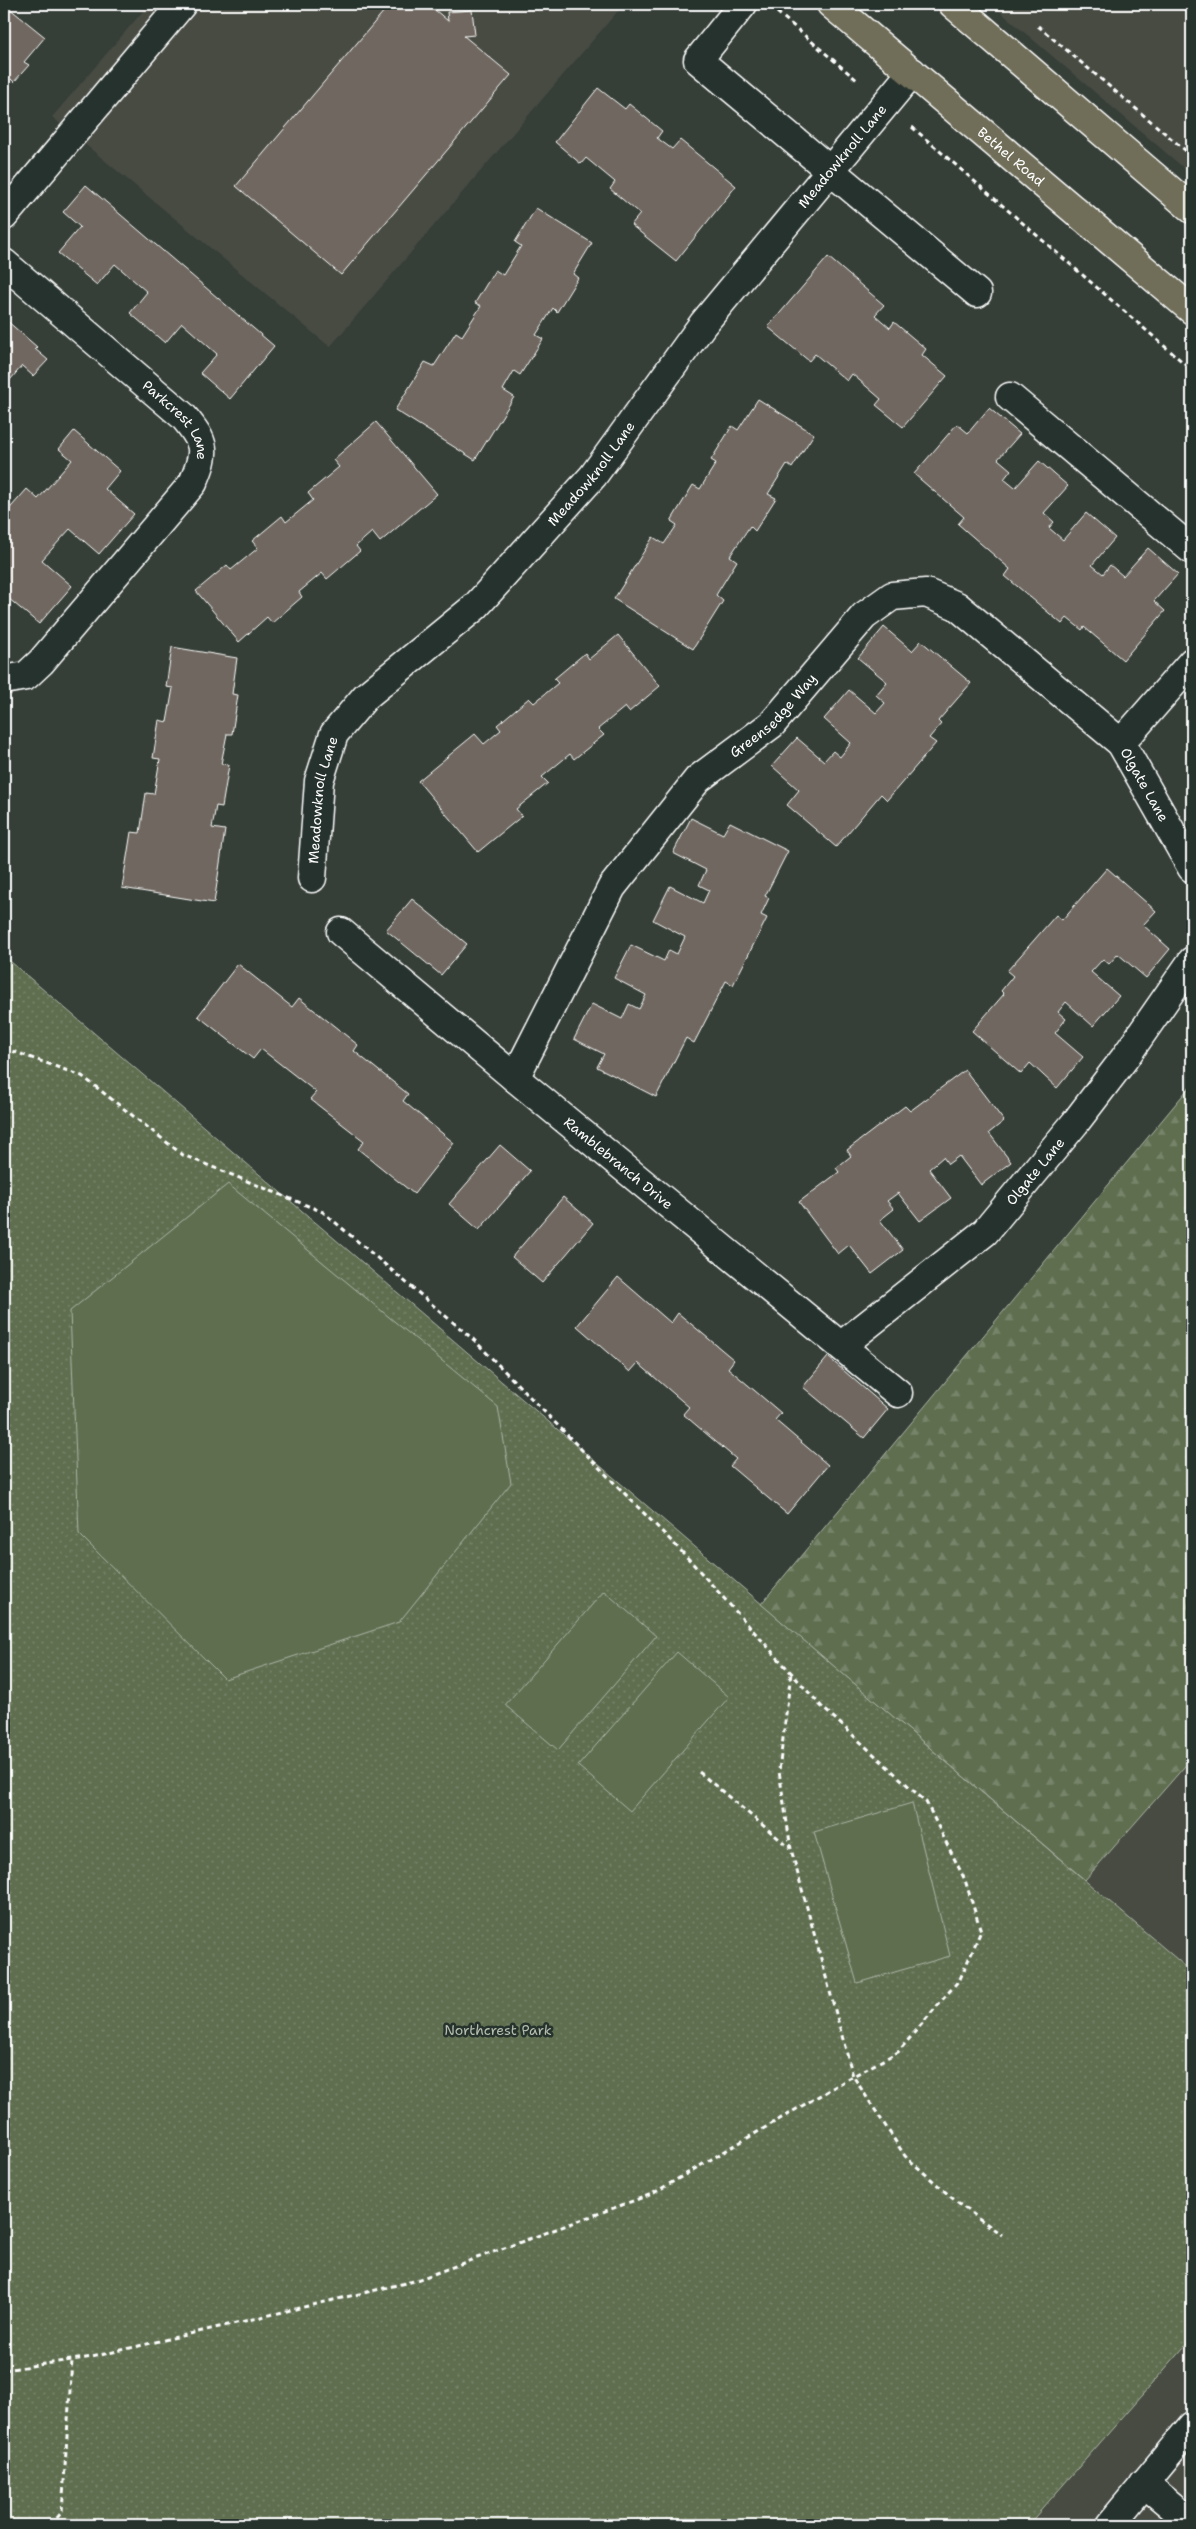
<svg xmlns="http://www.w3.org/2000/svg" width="1196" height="2529" font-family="'Shantell Sans',sans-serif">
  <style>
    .built { fill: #474b43 }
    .green { fill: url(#green-dots); stroke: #afb6a8 }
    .forest { fill: url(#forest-firs); stroke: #afb6a8 }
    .pitch { fill: #5f6e50; stroke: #afb6a8 }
    .building { fill: #706860; stroke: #fff }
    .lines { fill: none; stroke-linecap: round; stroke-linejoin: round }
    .minor-casing { stroke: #fff; stroke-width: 31 }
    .major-casing { stroke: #fff; stroke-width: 31 }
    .path { stroke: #fff; stroke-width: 3; stroke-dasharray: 5 4; stroke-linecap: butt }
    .minor { stroke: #26332d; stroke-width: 28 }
    .major { stroke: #706e59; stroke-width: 28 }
    .labels { text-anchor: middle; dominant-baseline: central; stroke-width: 5; stroke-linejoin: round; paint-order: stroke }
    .street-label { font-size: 14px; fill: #fff; stroke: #26332d }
    .park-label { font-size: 14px; fill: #b7beb0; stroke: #26332d }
  </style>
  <defs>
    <pattern id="green-dots" width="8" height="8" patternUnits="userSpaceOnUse" patternTransform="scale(1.25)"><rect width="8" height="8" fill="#5f6e50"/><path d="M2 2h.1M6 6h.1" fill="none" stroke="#77846a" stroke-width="1.8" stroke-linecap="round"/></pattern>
    <pattern id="forest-firs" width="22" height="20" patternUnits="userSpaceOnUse" patternTransform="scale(1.25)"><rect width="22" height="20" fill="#5f6e50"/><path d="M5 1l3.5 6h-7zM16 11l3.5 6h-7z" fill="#77846a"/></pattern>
  </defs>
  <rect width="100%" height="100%" fill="#353e37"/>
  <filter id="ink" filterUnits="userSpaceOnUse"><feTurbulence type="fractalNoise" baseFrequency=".02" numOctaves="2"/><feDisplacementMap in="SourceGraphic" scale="10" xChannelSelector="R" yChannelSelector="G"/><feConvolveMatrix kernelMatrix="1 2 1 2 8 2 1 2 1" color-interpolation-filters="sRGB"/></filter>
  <g filter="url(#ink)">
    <path class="built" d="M 149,4 L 624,4 L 330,347 L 52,117 Z
      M 991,4 L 1192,4 L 1192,175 Z
      M 1192,1758 L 1192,1972 L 1085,1880 Z
      M 1192,2338 L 1192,2525 L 1028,2525 Z"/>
    <path class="green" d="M 4,956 L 1192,1972 L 1192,2338 L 1028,2525 L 4,2525 Z"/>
    <path class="forest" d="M 1192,1084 L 1192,1758 L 1085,1880 L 761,1604 Z"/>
    <path class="pitch" d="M 228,1184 L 498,1407 L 511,1483 L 399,1622 L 225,1679 L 79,1534 L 70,1311 Z
      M 604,1591 L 656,1636 L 558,1750 L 505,1705 Z
      M 677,1652 L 729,1697 L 630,1811 L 578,1766 Z
      M 912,1803 L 950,1956 L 857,1983 L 814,1832 Z"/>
    <path class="building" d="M 4,4 L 45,37 L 24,62 L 29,65 L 14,82 L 11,79 L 4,87 Z
      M 390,4 L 428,4 L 448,21 L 447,12 L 472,10 L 475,35 L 464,36 L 511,75 L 341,275 L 236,186 Z
      M 598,88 L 625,109 L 629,104 L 662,131 L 657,138 L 672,149 L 680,140 L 736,186 L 676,261 L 631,225 L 640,214 L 610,189 L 615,182 L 586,158 L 581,164 L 555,142 Z
      M 86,185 L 274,346 L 230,399 L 200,373 L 217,354 L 182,323 L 165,343 L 130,313 L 147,292 L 115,264 L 97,285 L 58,253 L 80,227 L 63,212 Z
      M 536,208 L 592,243 L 573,274 L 578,278 L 557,312 L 553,308 L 536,335 L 543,339 L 520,375 L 514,371 L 503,390 L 514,397 L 475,460 L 395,410 L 425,362 L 434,366 L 456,332 L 462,336 L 481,306 L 475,303 L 495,270 L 503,275 L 521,246 L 515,242 Z
      M 828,257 L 884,305 L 875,315 L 890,328 L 894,322 L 926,349 L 922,355 L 947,376 L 903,427 L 876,405 L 881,399 L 852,374 L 847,381 L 815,354 L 809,361 L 768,327 Z
      M 6,320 L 37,347 L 35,349 L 48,360 L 33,376 L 22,366 L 4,387 L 4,323 Z
      M 758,399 L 814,434 L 792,468 L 787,464 L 768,494 L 776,498 L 755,531 L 750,526 L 730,556 L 737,561 L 716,595 L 723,601 L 693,649 L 614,599 L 653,537 L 664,544 L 677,525 L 671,521 L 693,485 L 700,489 L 716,463 L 711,460 L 732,426 L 738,430 Z
      M 989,408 L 1020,434 L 998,459 L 1011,470 L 1004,479 L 1015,488 L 1039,461 L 1068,486 L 1044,513 L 1054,522 L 1049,528 L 1063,540 L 1086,513 L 1115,538 L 1092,565 L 1103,574 L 1110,565 L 1123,576 L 1148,548 L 1178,574 L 1154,601 L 1165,611 L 1123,660 L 1084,627 L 1082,630 L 1067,618 L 1062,624 L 1005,576 L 1010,569 L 958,524 L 964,517 L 914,474 L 957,424 L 968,433 Z
      M 376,422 L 437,494 L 380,542 L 372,532 L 356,546 L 360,551 L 327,579 L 322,573 L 299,592 L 302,597 L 272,623 L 267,617 L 239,642 L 196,591 L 227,565 L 231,570 L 258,548 L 252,541 L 282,516 L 286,522 L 313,500 L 308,493 L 339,467 L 333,460 Z
      M 74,431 L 120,471 L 105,489 L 134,514 L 99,554 L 70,529 L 42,560 L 72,586 L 39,624 L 8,598 L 4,603 L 4,539 L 9,533 L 4,529 L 4,515 L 27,489 L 38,499 L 72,460 L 59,449 Z
      M 884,627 L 912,651 L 921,641 L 971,683 L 938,721 L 941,724 L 929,738 L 936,743 L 887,800 L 881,794 L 836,847 L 787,805 L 799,790 L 772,766 L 797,738 L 824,761 L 833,751 L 840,757 L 851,743 L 824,719 L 849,690 L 876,713 L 885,703 L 876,695 L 887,682 L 858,658 Z
      M 618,635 L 660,686 L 629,712 L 625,707 L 598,729 L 604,735 L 574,759 L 570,754 L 542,777 L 548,783 L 516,809 L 522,816 L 478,852 L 418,781 L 475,734 L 484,744 L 501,730 L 497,725 L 529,698 L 534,703 L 558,683 L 554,679 L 585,653 L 589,659 Z
      M 172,647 L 237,658 L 232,694 L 238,695 L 232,734 L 227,734 L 221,764 L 229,765 L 222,807 L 216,806 L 212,828 L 225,830 L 214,903 L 122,888 L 131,832 L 140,833 L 146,793 L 154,794 L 160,759 L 153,758 L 159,720 L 167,722 L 173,688 L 166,687 Z
      M 691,818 L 723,834 L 730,822 L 788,851 L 765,896 L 769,898 L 761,915 L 767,918 L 733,985 L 726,981 L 694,1043 L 686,1038 L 656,1097 L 597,1067 L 604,1054 L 574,1039 L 592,1004 L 622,1019 L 629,1004 L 639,1009 L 646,995 L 614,978 L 631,945 L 664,961 L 669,950 L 677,954 L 685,937 L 653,920 L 670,886 L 703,903 L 709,890 L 699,885 L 706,870 L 673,853 Z
      M 1107,868 L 1156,911 L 1143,925 L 1170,949 L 1146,978 L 1118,954 L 1109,964 L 1103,959 L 1091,972 L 1119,996 L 1093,1026 L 1066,1002 L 1058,1012 L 1066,1019 L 1055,1033 L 1083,1057 L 1057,1088 L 1030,1063 L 1021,1074 L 972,1031 L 1004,994 L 1001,991 L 1013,976 L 1007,971 L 1056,915 L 1062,920 Z
      M 412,899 L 467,944 L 441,975 L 386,930 Z
      M 238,964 L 292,1007 L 299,998 L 358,1045 L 354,1051 L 408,1094 L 403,1101 L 454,1143 L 414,1194 L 358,1149 L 364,1141 L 310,1099 L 316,1092 L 261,1049 L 253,1059 L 198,1016 Z
      M 965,1070 L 1004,1121 L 989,1133 L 1011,1162 L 981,1185 L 959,1156 L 948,1164 L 943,1157 L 929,1169 L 951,1198 L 920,1221 L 898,1193 L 887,1201 L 894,1209 L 880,1220 L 903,1250 L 872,1274 L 849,1245 L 838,1254 L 799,1202 L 839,1172 L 836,1168 L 851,1156 L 847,1150 L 905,1106 L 910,1111 Z
      M 500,1145 L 530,1171 L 479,1230 L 449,1204 Z
      M 563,1197 L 593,1223 L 542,1283 L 512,1257 Z
      M 618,1277 L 671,1323 L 678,1313 L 734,1360 L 728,1368 L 781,1413 L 775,1420 L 828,1465 L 787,1514 L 730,1466 L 736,1459 L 683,1414 L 689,1407 L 638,1363 L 630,1372 L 577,1326 Z
      M 828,1357 L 888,1409 L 864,1438 L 803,1387 Z"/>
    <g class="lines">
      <defs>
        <g id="minor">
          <path d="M 743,4 L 698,60 L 977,293"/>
          <path d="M 4,216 L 182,4"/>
          <path id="s1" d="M 4,263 L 183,416 C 206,443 207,451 193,483 L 41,662 L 26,676 L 4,680"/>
          <path d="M 1010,397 L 1192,550"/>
          <path d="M 1121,743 L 1192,662"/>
          <path id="s2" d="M 312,878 L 319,781 L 334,734 L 366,696 L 476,606 L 593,476 L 703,324 L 912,72"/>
          <path id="s3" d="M 341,932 L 515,1078 L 898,1393"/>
          <path id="s4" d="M 515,1078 L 612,887 L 698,779 L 772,724 L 864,616 L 892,596 L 926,593 L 957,606 L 1121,743 L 1192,868"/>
          <path id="s5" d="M 842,1345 L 985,1232 L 1075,1123 L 1124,1059 L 1192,961"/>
          <path d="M 1144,2483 L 1192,2523"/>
          <path d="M 1110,2525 L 1192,2426"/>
        </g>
        <g id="major">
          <path id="s6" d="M 831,4 L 1192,310"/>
          <path d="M 953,4 L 1192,209"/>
        </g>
      </defs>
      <use href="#minor" class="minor-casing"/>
      <use href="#major" class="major-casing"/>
      <path class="path" d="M 777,12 L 858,81
        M 1038,26 L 1192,156
        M 912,127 L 1192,370
        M 4,1048 L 82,1076 L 183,1155 L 323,1212 L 474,1340 L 685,1555 L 821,1706 L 926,1802 L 965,1880 L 981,1931 L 960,1979 L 898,2052 L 853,2076 L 791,1849 L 779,1771 L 791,1673
        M 699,1772 L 790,1848
        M 4,2370 L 92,2357 L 414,2281 L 652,2194 L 853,2076 L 905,2156 L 959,2204 L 1002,2235
        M 51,2525 L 62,2512 L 72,2360"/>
      <use href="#minor" class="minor"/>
      <use href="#major" class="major"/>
    </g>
  </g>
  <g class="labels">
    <g class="street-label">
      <text stroke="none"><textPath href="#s2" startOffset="919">Meadowknoll Lane</textPath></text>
      <text stroke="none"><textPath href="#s6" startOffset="236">Bethel Road</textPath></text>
      <text stroke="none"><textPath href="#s1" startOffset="235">Parkcrest Lane</textPath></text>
      <text stroke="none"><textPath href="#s2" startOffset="514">Meadowknoll Lane</textPath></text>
      <text stroke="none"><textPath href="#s4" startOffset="451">Greensedge Way</textPath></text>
      <text stroke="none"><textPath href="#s4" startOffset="950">Olgate Lane</textPath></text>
      <text stroke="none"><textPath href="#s2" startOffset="79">Meadowknoll Lane</textPath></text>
      <text stroke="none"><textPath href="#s3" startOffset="361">Ramblebranch Drive</textPath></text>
      <text stroke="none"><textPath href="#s5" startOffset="261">Olgate Lane</textPath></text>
    </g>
    <g class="park-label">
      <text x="498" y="2030">Northcrest Park</text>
    </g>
  </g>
  <rect width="1196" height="2529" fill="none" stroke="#26332d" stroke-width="20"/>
  <rect x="10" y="10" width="1176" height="2509" fill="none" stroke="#fff" stroke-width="2" filter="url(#ink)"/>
</svg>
